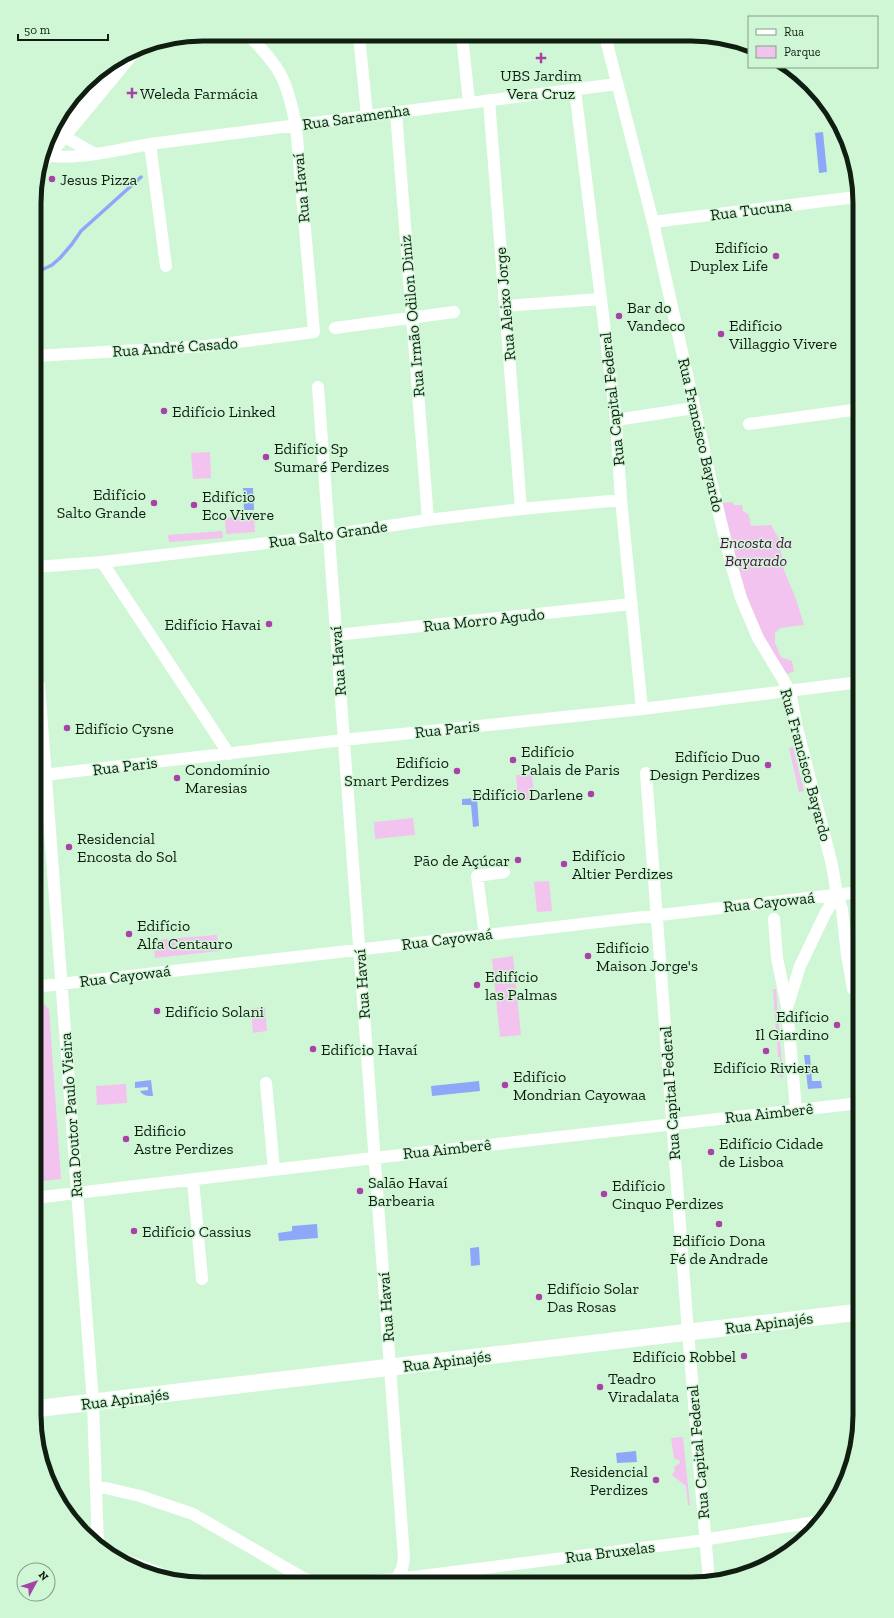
<svg xmlns="http://www.w3.org/2000/svg" width="894" height="1618" font-family="'Zilla Slab',serif">
  <style>
    .green { fill: #f2c3ee }
    .water { fill: #8da8f9 }
    .lines { fill: none; stroke-linecap: round; stroke-linejoin: round }
    .stream { stroke: #8da8f9; stroke-width: 3.5 }
    .street { stroke: #fff; stroke-width: 12 }
    .secondary { stroke: #fff; stroke-width: 17 }
    .poi-dot { fill: #a942a6; stroke: #d0f7d5; stroke-width: 1.5 }
    .labels { text-anchor: middle; dominant-baseline: central; stroke-width: 3; stroke-linejoin: round; paint-order: stroke }
    .poi-label { font-size: 16px; fill: #101e12; stroke: #d0f7d5; text-anchor: start }
    .street-label { font-size: 16px; fill: #101e12; stroke: #d0f7d5 }
    .park-label { font-size: 16px; font-style: italic; fill: #4c0c4a; stroke: #d0f7d5 }
    .rim { fill: none; stroke: #101e12; stroke-width: 5 }
  </style>
  <rect width="100%" height="100%" fill="#d0f7d5"/>
  <path class="green" d="M 210,452 L 211,478 L 193,479 L 191,453 Z
    M 732,502 L 734,505 L 742,505 L 743,511 L 749,515 L 751,526 L 771,525 L 779,539 L 784,570 L 796,599 L 804,625 L 780,628 L 775,633 L 775,643 L 781,657 L 792,661 L 794,671 L 788,674 C 779,670 776,660 772,652 C 746,606 732,555 721,503 Z
    M 254,516 L 255,532 L 226,534 L 225,518 Z
    M 222,531 L 223,538 L 169,542 L 168,535 Z
    M 793,747 L 804,791 L 799,792 L 789,748 Z
    M 532,774 L 534,799 L 518,800 L 516,775 Z
    M 413,818 L 415,835 L 375,839 L 374,822 Z
    M 549,881 L 552,911 L 537,912 L 534,882 Z
    M 217,935 L 219,951 L 155,958 L 153,940 Z
    M 513,956 L 521,1035 L 500,1037 L 492,959 Z
    M 773,989 L 776,989 L 783,1078 L 779,1076 L 778,1064 L 780,1063 L 780,1057 L 778,1057 L 777,1043 L 778,1041 L 778,1036 L 776,1034 Z
    M 40,1000 L 49,1009 L 61,1179 L 34,1182 L 34,1001 Z
    M 265,1007 L 267,1031 L 253,1033 L 251,1008 Z
    M 126,1084 L 127,1103 L 97,1105 L 96,1086 Z
    M 683,1437 L 690,1505 L 688,1505 L 686,1486 L 673,1476 L 672,1473 L 675,1472 L 674,1467 L 680,1463 L 680,1461 L 674,1458 L 671,1438 Z"/>
  <path class="water" d="M 823,132 L 827,172 L 819,173 L 815,133 Z
    M 243,488 L 253,488 L 254,510 L 244,510 Z
    M 477,798 L 479,826 L 473,827 L 471,805 L 462,805 L 462,799 Z
    M 804,1055 L 810,1055 L 812,1081 L 821,1081 L 822,1088 L 808,1089 Z
    M 151,1080 L 153,1096 C 148,1096 143,1096 140,1091 L 148,1090 L 148,1087 L 135,1088 L 135,1082 Z
    M 479,1081 L 480,1091 L 432,1096 L 431,1086 Z
    M 317,1224 L 318,1238 L 279,1241 L 278,1233 L 292,1231 L 292,1226 Z
    M 479,1247 L 480,1265 L 471,1266 L 470,1248 Z
    M 636,1451 L 637,1462 L 617,1463 L 616,1453 Z"/>
  <g class="lines">
    <path class="stream" d="M 35,273 L 52,265 L 60,258 L 72,244 L 81,231 L 141,177"/>
    <path class="street" d="M 359,35 L 367,116
      M 462,36 L 469,102
      M 605,36 L 653,222 L 710,477 L 732,567 L 741,598 L 758,638 L 790,691 L 797,728 L 832,865 L 837,895 L 842,909 L 847,955 L 853,989
      M 575,90 L 616,420 L 621,500 L 642,709
      M 489,100 L 521,509
      M 396,112 L 428,520
      M 56,132 L 95,154
      M 150,144 L 166,266
      M 44,153 C 61,164 128,148 150,144 L 617,84
      M 653,222 L 848,198
      M 506,306 L 601,299
      M 335,328 L 454,312
      M 35,356 L 207,346 L 314,332 L 296,126 C 287,80 281,67 247,34
      M 318,387 L 404,1558 L 402,1569 L 394,1583
      M 616,420 L 694,408
      M 749,424 L 860,409
      M 102,562 L 229,754
      M 35,567 L 102,562 L 310,538 L 428,520 L 521,509 L 621,500
      M 336,635 L 632,604
      M 39,685 L 93,1403 L 98,1546
      M 646,773 L 688,1332 L 709,1581
      M 35,776 L 343,740 L 642,709 L 860,682
      M 774,919 L 777,958 L 787,1006
      M 485,935 L 477,876 L 504,872
      M 34,987 L 860,892
      M 266,1083 L 274,1170
      M 796,1110 L 787,1008 L 800,966 L 826,912 L 837,895
      M 193,1180 L 202,1279
      M 34,1198 L 374,1158 L 860,1103
      M 97,1486 L 140,1496 L 193,1514 L 303,1578 L 317,1583
      M 117,1558 L 149,1569 L 183,1583
      M 340,1583 L 398,1579 L 690,1542 L 821,1521"/>
    <path class="secondary" d="M 51,130 L 92,83
      M 42,160 L 132,51
      M 34,1409 L 860,1312"/>
  </g>
  <g class="poi-dot">
    <path d="M539 52h4v4h4v4h-4v4h-4v-4h-4v-4h4z"/>
    <path d="M130 87h4v4h4v4h-4v4h-4v-4h-4v-4h4z"/>
    <circle cx="52" cy="179" r="4"/>
    <circle cx="776" cy="256" r="4"/>
    <circle cx="619" cy="316" r="4"/>
    <circle cx="721" cy="334" r="4"/>
    <circle cx="164" cy="411" r="4"/>
    <circle cx="266" cy="457" r="4"/>
    <circle cx="154" cy="503" r="4"/>
    <circle cx="194" cy="505" r="4"/>
    <circle cx="269" cy="624" r="4"/>
    <circle cx="67" cy="728" r="4"/>
    <circle cx="513" cy="760" r="4"/>
    <circle cx="768" cy="765" r="4"/>
    <circle cx="457" cy="771" r="4"/>
    <circle cx="177" cy="778" r="4"/>
    <circle cx="591" cy="794" r="4"/>
    <circle cx="69" cy="847" r="4"/>
    <circle cx="518" cy="860" r="4"/>
    <circle cx="564" cy="864" r="4"/>
    <circle cx="129" cy="934" r="4"/>
    <circle cx="588" cy="956" r="4"/>
    <circle cx="477" cy="985" r="4"/>
    <circle cx="157" cy="1011" r="4"/>
    <circle cx="837" cy="1025" r="4"/>
    <circle cx="313" cy="1049" r="4"/>
    <circle cx="766" cy="1051" r="4"/>
    <circle cx="505" cy="1085" r="4"/>
    <circle cx="126" cy="1139" r="4"/>
    <circle cx="711" cy="1152" r="4"/>
    <circle cx="360" cy="1191" r="4"/>
    <circle cx="604" cy="1194" r="4"/>
    <circle cx="719" cy="1224" r="4"/>
    <circle cx="134" cy="1231" r="4"/>
    <circle cx="539" cy="1297" r="4"/>
    <circle cx="744" cy="1356" r="4"/>
    <circle cx="600" cy="1387" r="4"/>
    <circle cx="656" cy="1480" r="4"/>
  </g>
  <g class="labels">
    <g class="poi-label">
      <text x="541" y="75" text-anchor="middle">UBS Jardim<tspan x="541" dy="18">Vera Cruz</tspan></text>
      <text x="140" y="93">Weleda Farmácia</text>
      <text x="60" y="179">Jesus Pizza</text>
      <text x="768" y="247" text-anchor="end">Edifício<tspan x="768" dy="18">Duplex Life</tspan></text>
      <text x="627" y="307">Bar do<tspan x="627" dy="18">Vandeco</tspan></text>
      <text x="729" y="325">Edifício<tspan x="729" dy="18">Villaggio Vivere</tspan></text>
      <text x="172" y="411">Edifício Linked</text>
      <text x="274" y="448">Edifício Sp<tspan x="274" dy="18">Sumaré Perdizes</tspan></text>
      <text x="146" y="494" text-anchor="end">Edifício<tspan x="146" dy="18">Salto Grande</tspan></text>
      <text x="202" y="496">Edifício<tspan x="202" dy="18">Eco Vivere</tspan></text>
      <text x="261" y="624" text-anchor="end">Edifício Havai</text>
      <text x="75" y="728">Edifício Cysne</text>
      <text x="521" y="751">Edifício<tspan x="521" dy="18">Palais de Paris</tspan></text>
      <text x="760" y="756" text-anchor="end">Edifício Duo<tspan x="760" dy="18">Design Perdizes</tspan></text>
      <text x="449" y="762" text-anchor="end">Edifício<tspan x="449" dy="18">Smart Perdizes</tspan></text>
      <text x="185" y="769">Condomínio<tspan x="185" dy="18">Maresias</tspan></text>
      <text x="583" y="794" text-anchor="end">Edifício Darlene</text>
      <text x="77" y="838">Residencial<tspan x="77" dy="18">Encosta do Sol</tspan></text>
      <text x="572" y="855">Edifício<tspan x="572" dy="18">Altier Perdizes</tspan></text>
      <text x="510" y="860" text-anchor="end">Pão de Açúcar</text>
      <text x="137" y="925">Edifício<tspan x="137" dy="18">Alfa Centauro</tspan></text>
      <text x="596" y="947">Edifício<tspan x="596" dy="18">Maison Jorge's</tspan></text>
      <text x="485" y="976">Edifício<tspan x="485" dy="18">las Palmas</tspan></text>
      <text x="165" y="1011">Edifício Solani</text>
      <text x="829" y="1016" text-anchor="end">Edifício<tspan x="829" dy="18">Il Giardino</tspan></text>
      <text x="321" y="1049">Edifício Havaí</text>
      <text x="766" y="1067" text-anchor="middle">Edifício Riviera</text>
      <text x="513" y="1076">Edifício<tspan x="513" dy="18">Mondrian Cayowaa</tspan></text>
      <text x="134" y="1130">Edificio<tspan x="134" dy="18">Astre Perdizes</tspan></text>
      <text x="719" y="1143">Edifício Cidade<tspan x="719" dy="18">de Lisboa</tspan></text>
      <text x="368" y="1182">Salão Havaí<tspan x="368" dy="18">Barbearia</tspan></text>
      <text x="612" y="1185">Edifício<tspan x="612" dy="18">Cinquo Perdizes</tspan></text>
      <text x="142" y="1231">Edifício Cassius</text>
      <text x="719" y="1240" text-anchor="middle">Edifício Dona<tspan x="719" dy="18">Fé de Andrade</tspan></text>
      <text x="547" y="1288">Edifício Solar<tspan x="547" dy="18">Das Rosas</tspan></text>
      <text x="736" y="1356" text-anchor="end">Edifício Robbel</text>
      <text x="608" y="1378">Teadro<tspan x="608" dy="18">Viradalata</tspan></text>
      <text x="648" y="1471" text-anchor="end">Residencial<tspan x="648" dy="18">Perdizes</tspan></text>
    </g>
    <g class="street-label">
      <text transform="translate(356 117) rotate(-8)">Rua Saramenha</text>
      <text transform="translate(301 188) rotate(-95)">Rua Havaí</text>
      <text transform="translate(751 210) rotate(-7)">Rua Tucuna</text>
      <text transform="translate(505 304) rotate(-95)">Rua Aleixo Jorge</text>
      <text transform="translate(412 316) rotate(-95)">Rua Irmão Odilon Diniz</text>
      <text transform="translate(175 347) rotate(-4)">Rua André Casado</text>
      <text transform="translate(612 399) rotate(-96)">Rua Capital Federal</text>
      <text transform="translate(701 435) rotate(77)">Rua Francisco Bayardo</text>
      <text transform="translate(328 534) rotate(-8)">Rua Salto Grande</text>
      <text transform="translate(484 620) rotate(-6)">Rua Morro Agudo</text>
      <text transform="translate(338 661) rotate(-94)">Rua Havaí</text>
      <text transform="translate(447 729) rotate(-6)">Rua Paris</text>
      <text transform="translate(806 765) rotate(75)">Rua Francisco Bayardo</text>
      <text transform="translate(125 766) rotate(-7)">Rua Paris</text>
      <text transform="translate(769 902) rotate(-6)">Rua Cayowaá</text>
      <text transform="translate(447 939) rotate(-7)">Rua Cayowaá</text>
      <text transform="translate(125 976) rotate(-7)">Rua Cayowaá</text>
      <text transform="translate(362 984) rotate(-94)">Rua Havaí</text>
      <text transform="translate(670 1093) rotate(-94)">Rua Capital Federal</text>
      <text transform="translate(769 1113) rotate(-6)">Rua Aimberê</text>
      <text transform="translate(71 1115) rotate(-94)">Rua Doutor Paulo Vieira</text>
      <text transform="translate(447 1149) rotate(-6)">Rua Aimberê</text>
      <text transform="translate(386 1307) rotate(-94)">Rua Havaí</text>
      <text transform="translate(769 1323) rotate(-7)">Rua Apinajés</text>
      <text transform="translate(447 1361) rotate(-7)">Rua Apinajés</text>
      <text transform="translate(125 1399) rotate(-7)">Rua Apinajés</text>
      <text transform="translate(698 1452) rotate(-95)">Rua Capital Federal</text>
      <text transform="translate(610 1552) rotate(-7)">Rua Bruxelas</text>
    </g>
    <g class="park-label">
      <text x="756" y="542">Encosta da<tspan x="756" dy="18">Bayarado</tspan></text>
    </g>
  </g>
  <path d="M0 0H894V1618H0ZM203 41H691A162 162 0 0 1 853 203V1415A162 162 0 0 1 691 1577H203A162 162 0 0 1 41 1415V203A162 162 0 0 1 203 41Z" fill="#d0f7d5" fill-rule="evenodd"/>
  <path class="rim" d="M203 41H691A162 162 0 0 1 853 203V1415A162 162 0 0 1 691 1577H203A162 162 0 0 1 41 1415V203A162 162 0 0 1 203 41Z"/>
  <rect x="748" y="16" width="130" height="52" fill="#d0f7d5" stroke="#83a087"/>
  <rect x="756" y="29" width="20" height="6" fill="#ffffff" stroke="#83a087"/>
  <text x="784" y="36" font-size="12" fill="#101e12">Rua</text>
  <rect x="756" y="46" width="20" height="12" fill="#f2c3ee" stroke="#83a087"/>
  <text x="784" y="56" font-size="12" fill="#101e12">Parque</text>
  <g transform="translate(36 1582) rotate(50)"><circle r="19" fill="#d0f7d5" stroke="#83a087"/>
  <path d="M0-3L7 15L0 10L-7 15Z" fill="#a942a6"/>
  <text y="-6" font-size="11" font-weight="bold" text-anchor="middle" fill="#101e12">N</text>
  </g>
  <path d="M18 34v6h90v-6" fill="none" stroke="#101e12" stroke-width="2"/>
  <text x="24" y="34" font-size="12" fill="#101e12" stroke="#d0f7d5" stroke-width="3" paint-order="stroke">50 m</text>
</svg>
